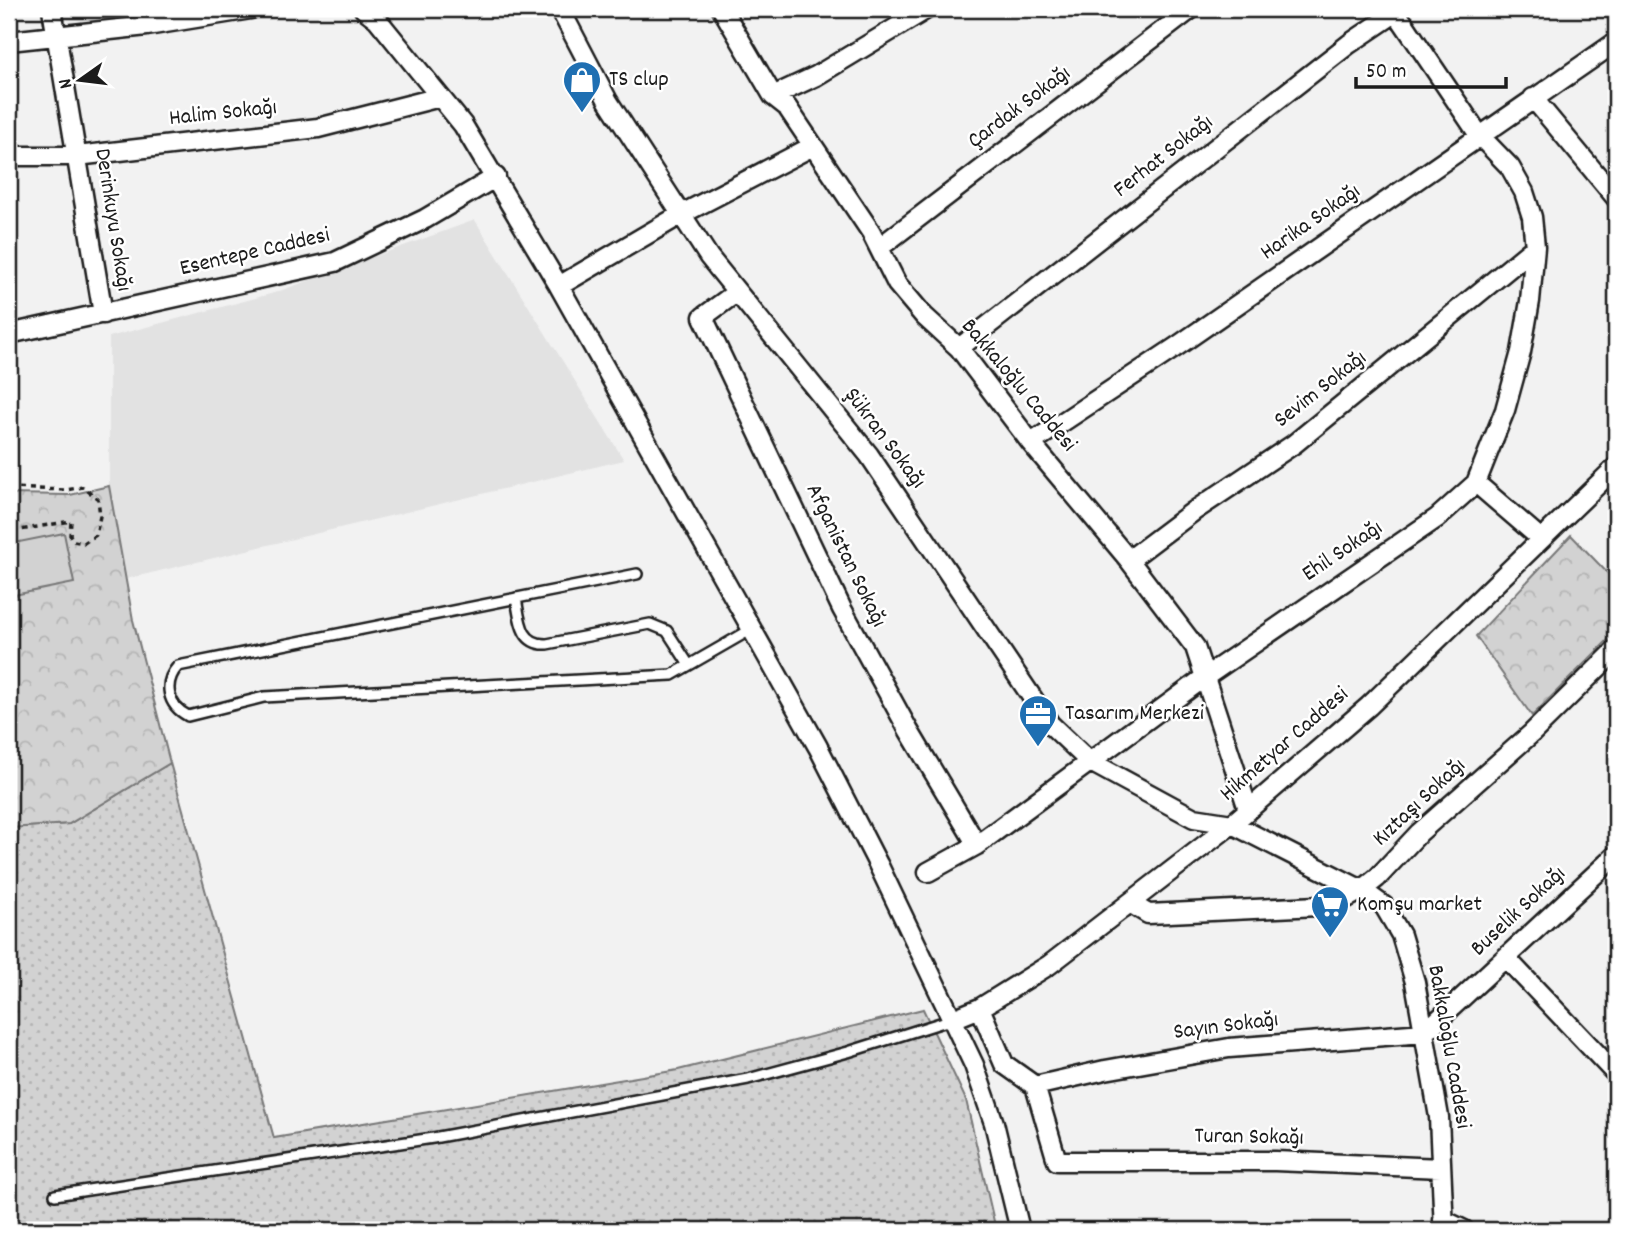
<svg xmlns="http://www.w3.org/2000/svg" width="1625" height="1239" font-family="Dekko,sans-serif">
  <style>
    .built { fill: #e2e2e2 }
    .grass { fill: url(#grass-dots); stroke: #777; stroke-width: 2 }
    .forest { fill: url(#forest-crowns); stroke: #777; stroke-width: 2 }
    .pitch { fill: #d2d2d2; stroke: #777; stroke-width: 2 }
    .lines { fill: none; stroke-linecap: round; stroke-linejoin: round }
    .lane-casing { stroke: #1c1c1c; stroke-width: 14 }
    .street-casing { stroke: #1c1c1c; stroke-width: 23 }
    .path { stroke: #1c1c1c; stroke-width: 3.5; stroke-dasharray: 5 5; stroke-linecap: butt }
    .lane { stroke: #fff; stroke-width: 9 }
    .street { stroke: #fff; stroke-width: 18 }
    .labels { text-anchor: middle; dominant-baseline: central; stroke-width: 5; stroke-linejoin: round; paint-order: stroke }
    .poi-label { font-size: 23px; fill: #1c1c1c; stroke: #fff; text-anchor: start }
    .street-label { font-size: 23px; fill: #1c1c1c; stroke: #fff }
  </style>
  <defs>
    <pattern id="grass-dots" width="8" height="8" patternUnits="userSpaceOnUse" patternTransform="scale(1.75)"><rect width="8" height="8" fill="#d2d2d2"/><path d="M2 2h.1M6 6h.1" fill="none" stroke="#b4b4b4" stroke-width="1.8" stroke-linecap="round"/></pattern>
    <pattern id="forest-crowns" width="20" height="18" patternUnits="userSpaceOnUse" patternTransform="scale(1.75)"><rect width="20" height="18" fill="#d2d2d2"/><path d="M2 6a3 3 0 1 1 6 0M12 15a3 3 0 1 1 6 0" fill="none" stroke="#b4b4b4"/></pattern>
  </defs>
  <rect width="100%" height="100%" fill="#f2f2f2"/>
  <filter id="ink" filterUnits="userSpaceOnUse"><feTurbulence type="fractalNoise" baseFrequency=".0143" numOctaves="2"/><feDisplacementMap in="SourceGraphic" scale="14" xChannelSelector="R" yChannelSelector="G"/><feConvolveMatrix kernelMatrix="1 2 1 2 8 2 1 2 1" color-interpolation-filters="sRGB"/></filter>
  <g filter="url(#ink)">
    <path class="built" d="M 475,220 L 624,460 L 126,579 L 109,486 L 109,337 L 274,293 Z"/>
    <path class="grass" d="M 170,763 L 274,1138 L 678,1070 L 923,1009 L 966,1100 L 996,1230 L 114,1230 L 9,1219 L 9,828 L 69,824 Z"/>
    <path class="forest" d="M 109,486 L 133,620 L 170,763 L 69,824 L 9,828 L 9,494 L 70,495 Z
      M 1571,535 L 1616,582 L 1616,632 L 1532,716 L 1476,636 Z"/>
    <path class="pitch" d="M 64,533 L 74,583 L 9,596 L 9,544 Z"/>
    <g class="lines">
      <defs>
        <path id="lane" d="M 637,574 L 178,666 C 163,683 167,705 188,716 L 264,697 L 672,675 L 752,629
          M 516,598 C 520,619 520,645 547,644 L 650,624 L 667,631 L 689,665
          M 55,1195 L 433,1138 L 748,1079 L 848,1052 L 953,1019"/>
        <path id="street" d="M 52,9 L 103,314
          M 364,9 L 377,19 L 463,125 L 559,286 L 682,214 L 813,146
          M 560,9 L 608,101 L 709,257 L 869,455 L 1050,724 L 1089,761 L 1194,818 L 1232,824 L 1362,890 L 1377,878 L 1419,833 L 1532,733 L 1616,650
          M 722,9 L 773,96 L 787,107 L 871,232 L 897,284 L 924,316 L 959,348 L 1031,443 L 1129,560 L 1195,647 L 1248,809
          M 9,41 L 147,26 L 251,9
          M 773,96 L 816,76 L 927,9
          M 1533,98 L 1616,198
          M 9,156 L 77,156 L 318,128 L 440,97
          M 880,247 L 1191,9
          M 559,286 L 818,747 L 878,864 L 974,1065 L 994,1123 L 1020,1230
          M 737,292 L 703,317 L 842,609 L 909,731 L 977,845
          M 9,334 L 335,262 L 425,219 L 496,177
          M 959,348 L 1349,44 L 1401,9
          M 1031,443 L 1176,347 L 1616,42
          M 1476,483 L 1541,539
          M 1129,560 L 1194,511 L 1294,444 L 1535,247
          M 928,872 L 977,845 L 1205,677 L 1437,518 L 1476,483 L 1505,410 L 1521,352 L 1530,301 L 1535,247 L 1532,217 L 1524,192 L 1510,167 L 1479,135 L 1394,9
          M 1130,903 L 1148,914 L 1318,906 L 1343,900 L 1362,890 L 1384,906 L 1401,935 L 1415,982 L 1439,1117 L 1444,1230
          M 1506,958 L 1616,1074
          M 980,1008 L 1004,1064 L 1035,1086 L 1057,1161 L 1275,1161 L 1441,1168
          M 953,1019 L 980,1008 L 1049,965 L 1232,824 L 1369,706 L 1616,467
          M 1035,1086 L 1105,1070 L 1229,1048 L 1424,1033 L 1616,855
          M 1443,1220 L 1464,1230"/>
      </defs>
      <use href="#lane" class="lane-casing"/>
      <use href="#street" class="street-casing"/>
      <path class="path" d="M 9,488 L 66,490 L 83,487 L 98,499 L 100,516 L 96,535 L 84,543 L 74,541 L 70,535 L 71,521 L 9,532"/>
      <use href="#lane" class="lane"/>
      <use href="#street" class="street"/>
    </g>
  </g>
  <defs>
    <symbol id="shop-pin" viewBox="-11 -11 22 30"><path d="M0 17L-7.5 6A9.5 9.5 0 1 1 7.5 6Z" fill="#1f6fb2" stroke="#fff"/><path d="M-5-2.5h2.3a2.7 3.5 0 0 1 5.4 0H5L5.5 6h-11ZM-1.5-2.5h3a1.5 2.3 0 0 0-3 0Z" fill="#fff"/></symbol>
    <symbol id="office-pin" viewBox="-11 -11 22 30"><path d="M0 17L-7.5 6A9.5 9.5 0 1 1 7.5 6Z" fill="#1f6fb2" stroke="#fff"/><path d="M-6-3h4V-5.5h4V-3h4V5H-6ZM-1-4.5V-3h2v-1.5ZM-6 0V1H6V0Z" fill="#fff"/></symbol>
    <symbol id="supermarket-pin" viewBox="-11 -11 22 30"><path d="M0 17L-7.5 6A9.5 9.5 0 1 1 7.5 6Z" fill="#1f6fb2" stroke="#fff"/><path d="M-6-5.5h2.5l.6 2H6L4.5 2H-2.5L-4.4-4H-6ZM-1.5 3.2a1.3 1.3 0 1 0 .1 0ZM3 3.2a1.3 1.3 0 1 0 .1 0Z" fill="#fff"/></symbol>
  </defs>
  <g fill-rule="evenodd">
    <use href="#shop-pin" x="560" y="58" width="44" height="60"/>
    <use href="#office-pin" x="1016" y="692" width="44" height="60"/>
    <use href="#supermarket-pin" x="1308" y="883" width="44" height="60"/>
  </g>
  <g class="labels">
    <g class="poi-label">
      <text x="609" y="80">TS clup</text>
      <text x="1065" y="714">Tasarım Merkezi</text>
      <text x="1357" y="905">Komşu market</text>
    </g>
    <g class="street-label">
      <text transform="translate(1020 108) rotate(-37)">Çardak Sokağı</text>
      <text transform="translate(223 114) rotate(-6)">Halim Sokağı</text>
      <text transform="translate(1164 157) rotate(-38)">Ferhat Sokağı</text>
      <text transform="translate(112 220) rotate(81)">Derinkuyu Sokağı</text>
      <text transform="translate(1311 223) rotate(-35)">Harika Sokağı</text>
      <text transform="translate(255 253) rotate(-13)">Esentepe Caddesi</text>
      <text transform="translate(1018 386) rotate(50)">Bakkaloğlu Caddesi</text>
      <text transform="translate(1321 390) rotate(-38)">Sevim Sokağı</text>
      <text transform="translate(884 439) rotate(53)">Şükran Sokağı</text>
      <text transform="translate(1343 552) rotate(-34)">Ehil Sokağı</text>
      <text transform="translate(845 556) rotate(64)">Afganistan Sokağı</text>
      <text transform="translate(1285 745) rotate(-41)">Hikmetyar Caddesi</text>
      <text transform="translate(1420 803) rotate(-43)">Kıztaşı Sokağı</text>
      <text transform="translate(1519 912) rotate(-43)">Buselik Sokağı</text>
      <text transform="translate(1226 1027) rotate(-7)">Sayın Sokağı</text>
      <text transform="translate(1448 1047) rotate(80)">Bakkaloğlu Caddesi</text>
      <text transform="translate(1249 1138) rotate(1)">Turan Sokağı</text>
    </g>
  </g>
  <rect width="1625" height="1239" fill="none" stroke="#fff" stroke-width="35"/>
  <rect x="18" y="18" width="1590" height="1204" fill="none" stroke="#1c1c1c" stroke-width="2.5" filter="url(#ink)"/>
  <g transform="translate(80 80) rotate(256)" stroke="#ffffff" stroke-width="5" paint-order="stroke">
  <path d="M0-5L12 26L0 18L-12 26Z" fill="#1c1c1c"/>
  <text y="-10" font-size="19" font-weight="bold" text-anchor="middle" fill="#1c1c1c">N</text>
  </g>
  <path d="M1356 77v10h150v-10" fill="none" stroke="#1c1c1c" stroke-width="3.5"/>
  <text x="1366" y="77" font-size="21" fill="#1c1c1c" stroke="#ffffff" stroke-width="5" paint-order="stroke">50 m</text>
</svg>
